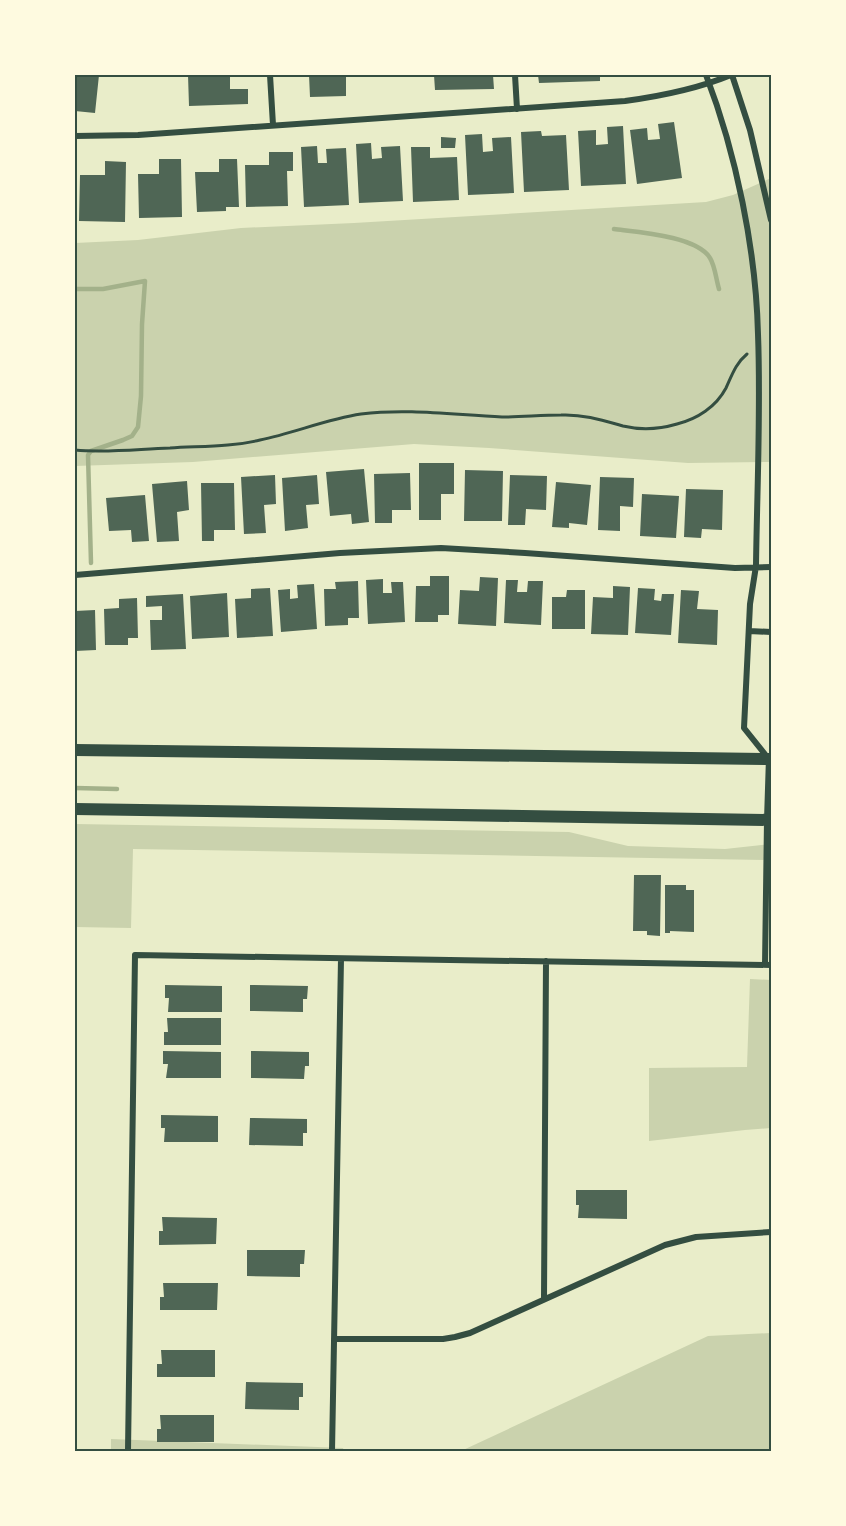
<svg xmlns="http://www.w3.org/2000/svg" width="846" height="1526" font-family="'Fira Sans Condensed',sans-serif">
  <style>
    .green { fill: #cad2ad }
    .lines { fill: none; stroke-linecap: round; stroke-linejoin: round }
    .stream { stroke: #a3b18a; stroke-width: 4.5 }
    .building { fill: #4f6655 }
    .path { stroke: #344e41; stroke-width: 3 }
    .minor { stroke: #344e41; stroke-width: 6 }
    .secondary { stroke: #344e41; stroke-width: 12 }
    .neatline { fill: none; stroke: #344e41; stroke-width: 2 }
  </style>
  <rect width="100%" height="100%" fill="#e9edc9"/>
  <path class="green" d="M 771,178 L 771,462 L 688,463 L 489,448 L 414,444 L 193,462 L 75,466 L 75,243 L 138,240 L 241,228 L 354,223 L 706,202 L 733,195 Z
    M 75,824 L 569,832 L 628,846 L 725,849 L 771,844 L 771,860 L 133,849 L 131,928 L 75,927 Z
    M 750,979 L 771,980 L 771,1128 L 745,1130 L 649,1141 L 649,1068 L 747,1067 Z
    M 771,1333 L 771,1451 L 461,1451 L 708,1336 Z
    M 111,1439 L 343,1448 L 344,1451 L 111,1451 Z"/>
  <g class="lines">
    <path class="stream" d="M 614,229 C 637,232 697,236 710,258 C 715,266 716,279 719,289
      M 75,289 L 103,289 L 145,281 L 142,324 L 141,396 L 138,427 L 132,436 L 123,440 L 91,451 L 88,455 L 91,563
      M 75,788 L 117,789"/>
  </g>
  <path class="building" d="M 75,75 L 99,75 L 95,113 L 75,111 Z
    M 188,75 L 238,75 L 238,77 L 230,77 L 230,89 L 248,89 L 248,104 L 189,106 Z
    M 309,75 L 346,75 L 346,96 L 310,97 Z
    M 434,75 L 493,75 L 494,89 L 435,90 Z
    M 538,75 L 600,75 L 600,81 L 539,83 Z
    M 674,122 L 682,178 L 637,184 L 630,130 L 647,128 L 648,140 L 660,139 L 658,124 Z
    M 623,126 L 626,184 L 581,186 L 578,131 L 596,130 L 596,145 L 608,144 L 607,127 Z
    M 541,131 L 542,136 L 566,135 L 569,190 L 524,192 L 521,132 Z
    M 482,134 L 483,152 L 493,151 L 492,138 L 511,137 L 514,193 L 468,195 L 465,135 Z
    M 441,137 L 456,138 L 455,148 L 441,148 Z
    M 371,143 L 372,159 L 382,158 L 381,147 L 400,146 L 403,201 L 359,203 L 356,144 Z
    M 317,146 L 318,163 L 327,163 L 326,149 L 346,148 L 349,205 L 304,207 L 301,147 Z
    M 411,147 L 430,147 L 430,158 L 457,157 L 459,200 L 413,202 Z
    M 269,152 L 293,152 L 293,171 L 287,171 L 288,206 L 246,207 L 245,165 L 269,165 Z
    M 159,159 L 181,159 L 182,217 L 139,218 L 138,174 L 159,174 Z
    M 219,159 L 237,159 L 239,207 L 226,207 L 226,211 L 197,212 L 195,172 L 219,172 Z
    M 105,161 L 126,162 L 125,222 L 79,221 L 80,175 L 105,175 Z
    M 419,463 L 454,463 L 454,494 L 441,494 L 441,520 L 419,520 Z
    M 364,469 L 369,522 L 352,524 L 351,514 L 330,516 L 326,472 Z
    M 465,470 L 503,471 L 502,521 L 464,521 Z
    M 410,473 L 411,510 L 392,510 L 392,523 L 375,523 L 374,474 Z
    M 275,475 L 276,504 L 264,505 L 266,533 L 244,534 L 241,477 Z
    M 317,475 L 319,504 L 306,505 L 308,528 L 285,531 L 282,478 Z
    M 510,475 L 547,476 L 546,510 L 526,509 L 525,525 L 508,525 Z
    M 600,477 L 634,478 L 633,507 L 620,506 L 620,531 L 598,530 Z
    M 187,481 L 189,510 L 177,512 L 179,541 L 157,542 L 152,484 Z
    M 556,482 L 591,485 L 587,525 L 569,523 L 569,528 L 552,527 Z
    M 201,483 L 234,483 L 235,530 L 214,530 L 214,541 L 202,541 Z
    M 686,489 L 723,490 L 722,530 L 702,529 L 701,538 L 684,537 Z
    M 642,494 L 679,496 L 676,538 L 640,536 Z
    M 145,495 L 149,541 L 132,542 L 131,530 L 109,531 L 106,498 Z
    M 430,576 L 449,576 L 449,615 L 438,615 L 438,622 L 415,622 L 416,586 L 430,586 Z
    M 480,577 L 498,578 L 496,626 L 458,624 L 460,590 L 479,591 Z
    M 383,579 L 383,593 L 392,593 L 391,582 L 403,582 L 405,622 L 368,624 L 366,580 Z
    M 506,580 L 518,580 L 517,592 L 527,592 L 528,581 L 543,581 L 541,625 L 504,623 Z
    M 358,581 L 359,618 L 348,618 L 348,625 L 325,626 L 324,589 L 336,589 L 335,582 Z
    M 314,584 L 317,629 L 281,632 L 278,590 L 290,589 L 290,599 L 298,598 L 297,585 Z
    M 613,586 L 630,587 L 628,635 L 591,634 L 593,597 L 613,598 Z
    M 270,588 L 273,636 L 237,638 L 235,599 L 251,598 L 251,589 Z
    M 638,588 L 655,589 L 654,600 L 661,601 L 662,594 L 674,594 L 671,635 L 635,633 Z
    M 567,590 L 585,590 L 585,629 L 552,629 L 552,597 L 566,597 Z
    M 681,590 L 699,591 L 697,609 L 718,610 L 717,645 L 678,643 Z
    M 227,593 L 229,637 L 192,639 L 190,596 Z
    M 183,594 L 186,649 L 151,650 L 150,620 L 162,620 L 162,606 L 146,607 L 146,596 Z
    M 137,598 L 138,638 L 128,638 L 128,645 L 105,645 L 104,609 L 119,608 L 119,599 Z
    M 95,610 L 96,650 L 75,651 L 75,611 Z
    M 634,875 L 661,875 L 660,936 L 647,935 L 647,931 L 633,931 Z
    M 665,885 L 686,885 L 686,890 L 694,890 L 694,932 L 670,931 L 670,933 L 665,933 Z
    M 165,985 L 222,986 L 222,1012 L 168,1012 L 169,998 L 165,998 Z
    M 250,985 L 308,986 L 307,999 L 303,999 L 303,1012 L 250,1011 Z
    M 167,1018 L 221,1018 L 221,1045 L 164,1045 L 164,1032 L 168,1032 Z
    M 163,1051 L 221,1052 L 221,1078 L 166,1078 L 168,1064 L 163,1064 Z
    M 251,1051 L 309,1052 L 309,1066 L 305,1066 L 304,1079 L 251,1078 Z
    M 161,1115 L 218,1116 L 218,1142 L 164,1142 L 165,1128 L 161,1128 Z
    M 250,1118 L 307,1119 L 307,1133 L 303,1133 L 303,1146 L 249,1145 Z
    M 576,1190 L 627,1190 L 627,1219 L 578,1218 L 579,1205 L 576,1205 Z
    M 162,1217 L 217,1218 L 216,1244 L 159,1245 L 159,1231 L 163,1231 Z
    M 247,1250 L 305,1250 L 304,1264 L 300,1264 L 300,1277 L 247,1276 Z
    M 163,1283 L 218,1283 L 217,1310 L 160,1310 L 160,1297 L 164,1297 Z
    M 161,1350 L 215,1350 L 215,1377 L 157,1377 L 157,1364 L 162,1364 Z
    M 246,1382 L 303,1383 L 303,1397 L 299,1397 L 299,1410 L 245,1409 Z
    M 160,1415 L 214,1415 L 214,1442 L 157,1442 L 157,1429 L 161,1429 Z"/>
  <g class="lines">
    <path class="path" d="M 75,450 C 107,453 138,449 170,448 C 200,446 231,447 260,440 C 294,433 327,419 361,414 C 408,408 455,415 502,417 C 522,417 541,415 561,415 C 583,414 602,420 623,426 C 640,430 660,429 677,424 C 697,419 716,407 726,388 C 732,375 736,363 747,354"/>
    <path class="minor" d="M 270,75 L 273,125
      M 515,75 L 517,109
      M 706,75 C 736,153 756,250 758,334 C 761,411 757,489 756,566 L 750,604 L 744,728 L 768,758
      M 732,75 L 750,130 L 771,220
      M 75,136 L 138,135 L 625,101 C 662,96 697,89 731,75
      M 75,575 L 340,553 L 441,548 L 525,553 L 735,568 L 771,567
      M 749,631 L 771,632
      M 765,965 L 767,820 L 769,757
      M 544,1299 L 546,961
      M 334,1339 L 443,1339 L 455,1337 L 470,1333 L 665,1245 L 696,1237 L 771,1232
      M 128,1451 L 135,955 L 771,965
      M 332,1451 L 341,959"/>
    <path class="secondary" d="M 75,750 L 771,759
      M 75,809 L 771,820"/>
  </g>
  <rect width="846" height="1526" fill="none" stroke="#fefae0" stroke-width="153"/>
  <rect x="76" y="76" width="694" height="1374" class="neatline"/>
</svg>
